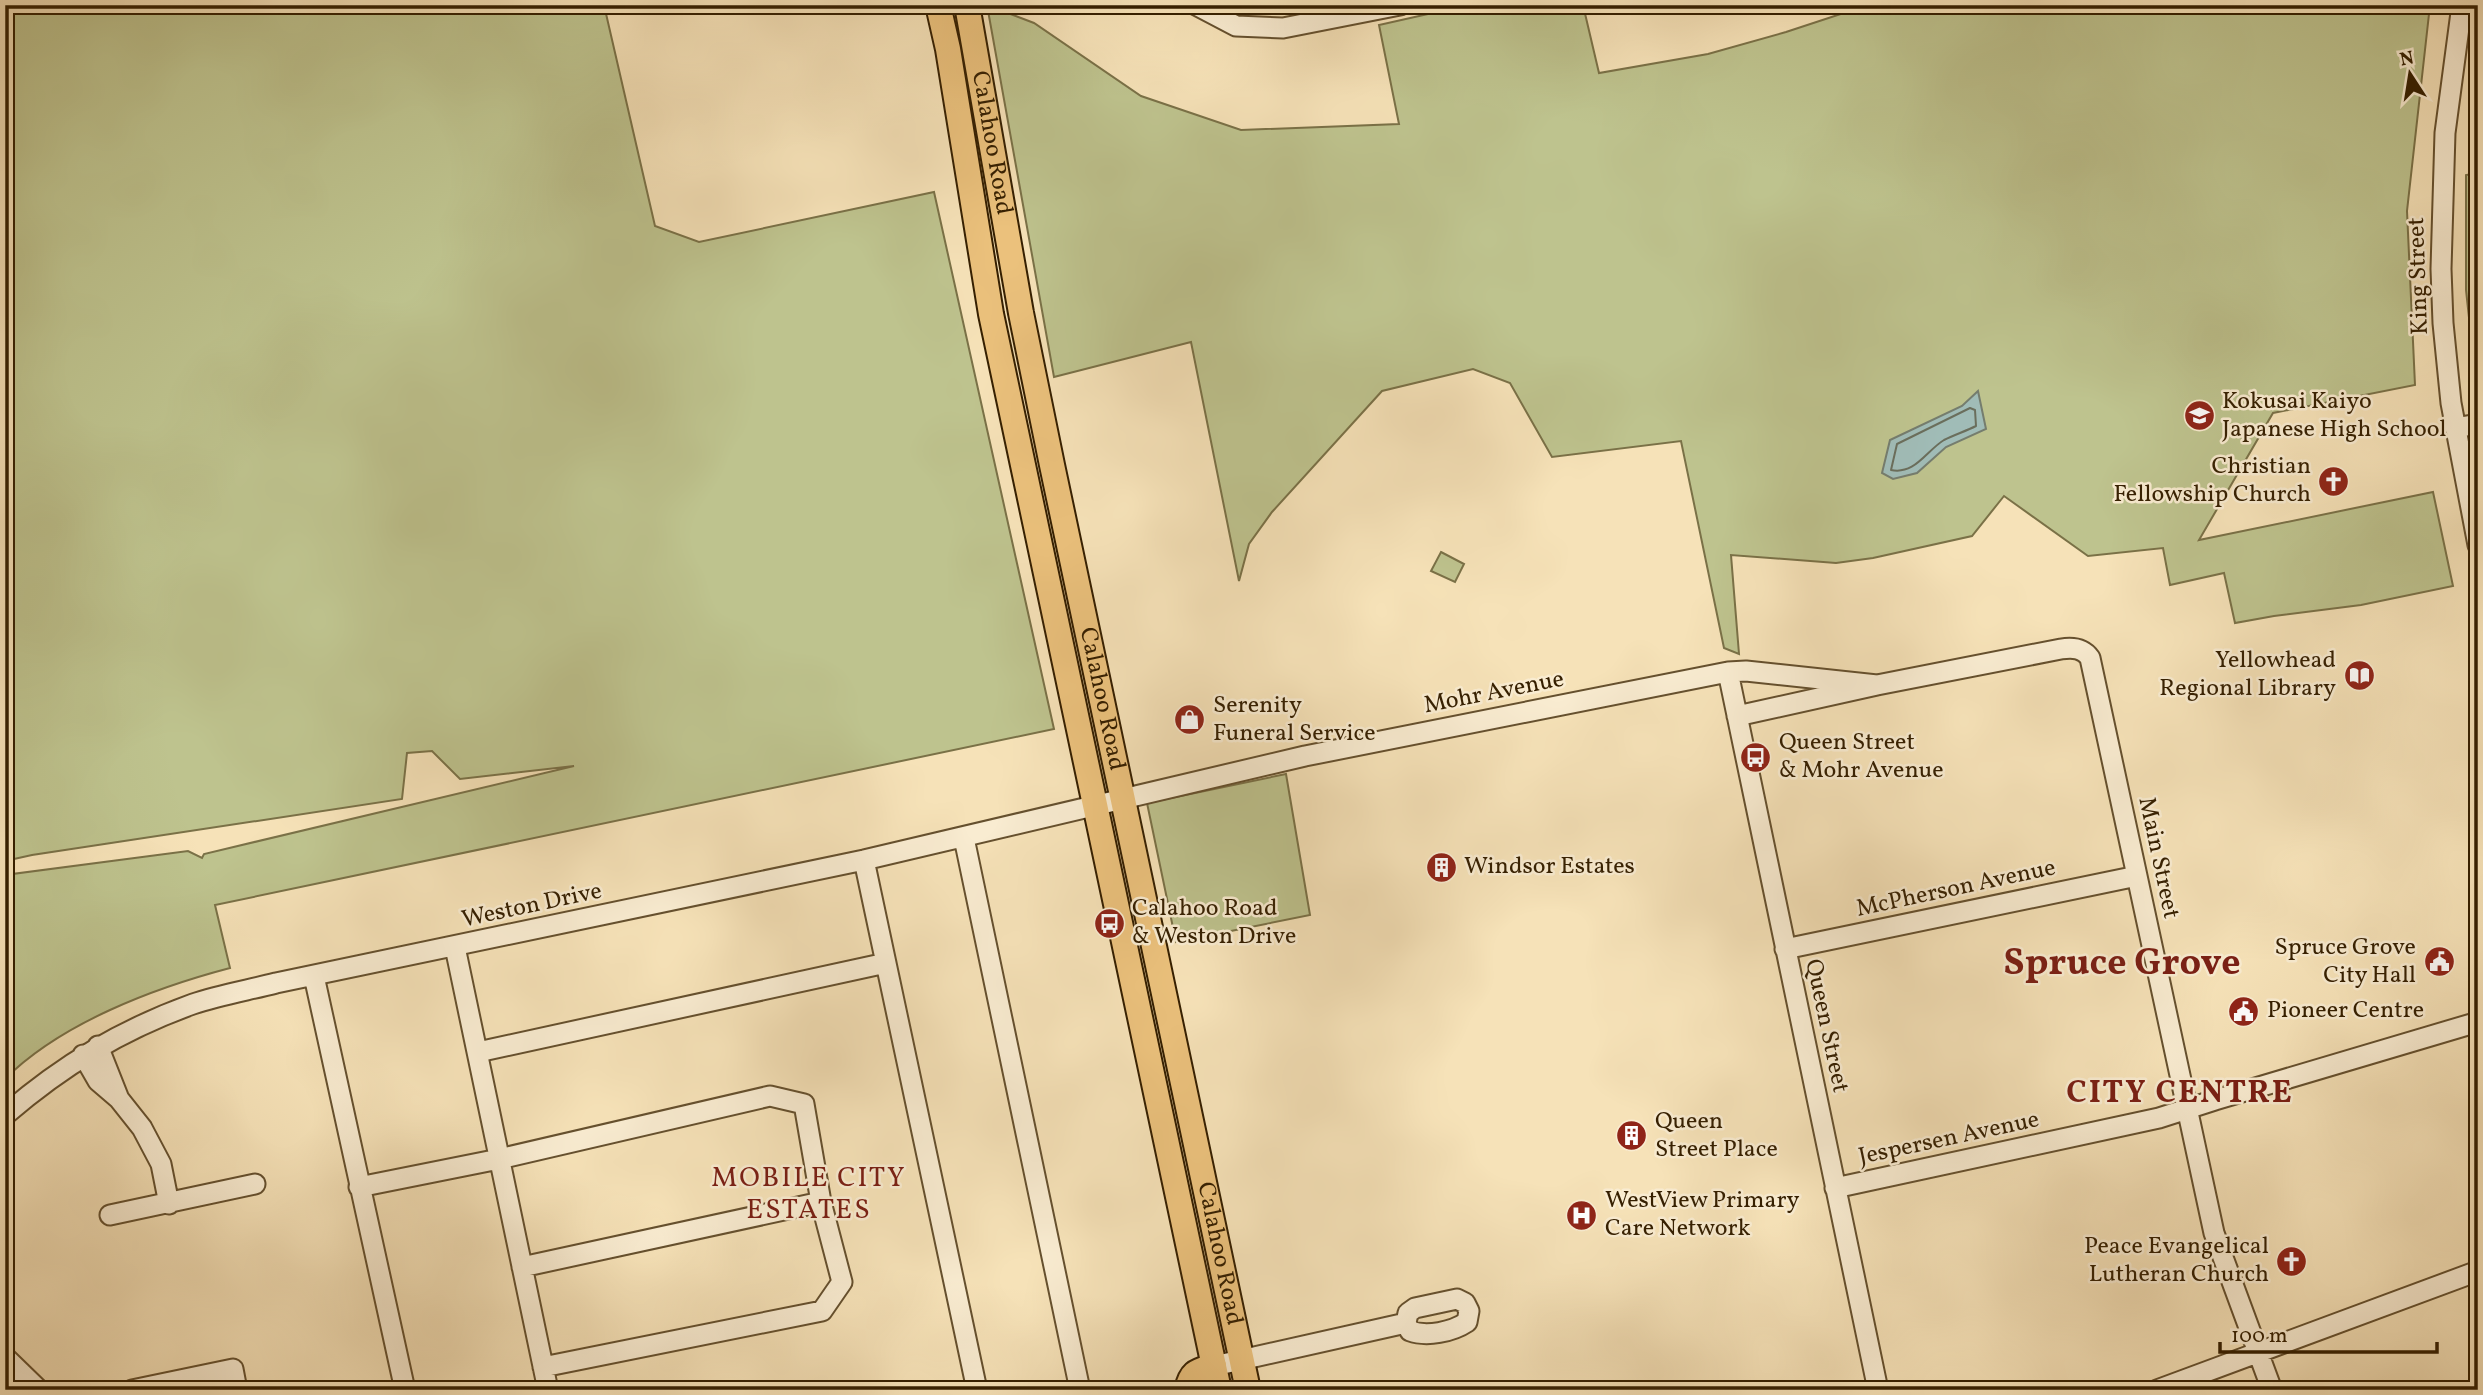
<svg xmlns="http://www.w3.org/2000/svg" width="2483" height="1395" font-family="Vollkorn,serif">
  <style>
    .green { fill: #bec38e; stroke: #7a7147; stroke-width: 2 }
    .water { fill: #a0bcb7; stroke: #757d6e; stroke-width: 2 }
    .lines { fill: none; stroke-linecap: round; stroke-linejoin: round }
    .shore { stroke: #6a6e5c; stroke-width: 2 }
    .minor-casing { stroke: #65502e; stroke-width: 23 }
    .major-casing { stroke: #351f00; stroke-width: 28 }
    .minor { stroke: #f9ecd1; stroke-width: 19 }
    .major { stroke: #ebc17c; stroke-width: 24 }
    .labels { text-anchor: middle; dominant-baseline: central; stroke-width: 5; stroke-linejoin: round; paint-order: stroke }
    .street-label { font-size: 24px; fill: #351f00; stroke: #f9ecd1 }
    .poi-label { font-size: 24px; fill: #351f00; stroke: #f9ecd1; text-anchor: start }
    .quarter-label { font-size: 28px; letter-spacing: 2px; fill: #7a1f14; stroke: #f9ecd1 }
    .district-label { font-size: 32px; font-weight: bold; letter-spacing: 2px; fill: #7a1f14; stroke: #f9ecd1 }
    .town-label { font-size: 38px; font-weight: bold; fill: #7a1f14; stroke: #f9ecd1 }
  </style>
  <rect width="100%" height="100%" fill="#f6e2b8"/>
  <filter id="stains"><feTurbulence type="fractalNoise" baseFrequency=".00286" numOctaves="4"/><feColorMatrix values="0 0 0 0 .2 0 0 0 0 .09 0 0 0 0 .02 0 0 0 .5 -.17"/></filter>
  <radialGradient id="worn" r=".72"><stop offset=".6" stop-color="#630" stop-opacity="0"/><stop offset="1" stop-color="#630" stop-opacity=".3"/></radialGradient>
  <path class="green" d="M 5,5 L 604,5 L 655,226 L 699,242 L 934,192 L 1054,729 L 215,905 L 230,968 C 154,988 61,1023 5,1079 L 5,875 L 188,851 L 202,858 L 204,854 L 574,766 L 460,779 L 432,751 L 407,753 L 402,799 L 32,855 L 5,861 Z
    M 987,5 L 1034,23 L 1141,96 L 1241,130 L 1399,124 L 1379,25 L 1468,5 L 1583,5 L 1599,73 L 1708,54 L 1786,32 L 1868,5 L 2430,5 L 2407,211 L 2415,385 L 2273,413 L 2199,540 L 2433,492 L 2453,586 L 2361,605 L 2274,616 L 2235,623 L 2224,573 L 2170,585 L 2163,548 L 2088,556 L 2004,496 L 1972,536 L 1873,558 L 1836,563 L 1731,555 L 1739,654 L 1724,648 L 1681,441 L 1552,457 L 1510,383 L 1473,369 L 1382,391 L 1272,512 L 1249,544 L 1239,581 L 1191,342 L 1054,377 Z
    M 2478,173 L 2478,401 L 2466,290 L 2466,175 Z
    M 1441,552 L 1464,564 L 1455,582 L 1431,571 Z
    M 1286,774 L 1310,915 L 1176,942 L 1147,803 Z"/>
  <path class="water" d="M 1978,391 L 1986,429 L 1946,447 L 1917,473 L 1893,479 L 1882,473 L 1890,440 L 1962,406 Z"/>
  <g class="lines">
    <path class="shore" d="M 1970,408 L 1975,410 L 1976,426 C 1966,431 1954,435 1944,440 C 1926,451 1915,475 1891,470 L 1897,444 Z"/>
    <defs>
      <path id="minor" d="M 1196,5 L 1236,26 L 1283,28 L 1400,5
        M 2462,5 L 2445,133 L 2441,269 L 2443,323 L 2451,403 L 2478,545
        M 2455,428 L 2478,424
        M 1728,672 L 1878,1390
        M 1737,716 L 1877,685 L 2061,649 C 2073,647 2083,648 2090,658 L 2214,1233 L 2272,1390
        M 964,838 L 1080,1390
        M 864,860 L 977,1390
        M 455,947 L 548,1390
        M 1785,949 L 2137,876
        M 314,976 L 405,1390
        M 98,1046 L 119,1099
        M 478,1052 L 886,963
        M 83,1055 L 98,1081 L 119,1099 L 142,1128 L 161,1164 L 169,1204
        M 5,1115 C 63,1065 121,1030 193,1004 C 219,995 249,990 276,983 L 864,860 L 1305,756 L 1728,672 L 1746,671 L 1877,685
        M 359,1187 L 499,1159 L 770,1096 L 804,1104 L 821,1202 L 842,1282 L 822,1311 L 543,1367
        M 1835,1188 L 2159,1118 L 2215,1100 L 2478,1022
        M 110,1215 L 255,1184
        M 522,1267 L 821,1202
        M 1457,1299 L 1465,1303 L 1469,1311 L 1467,1322 C 1452,1332 1427,1337 1410,1331 L 1406,1323 L 1408,1313 L 1415,1308 Z
        M 5,1357 L 39,1390
        M 1214,1366 L 1406,1323
        M 132,1390 L 233,1369 L 237,1390
        M 2157,1390 L 2478,1271"/>
      <g id="major">
        <path d="M 938,5 L 948,49 L 991,314 L 1219,1390"/>
        <path id="s1" d="M 967,5 L 1021,313 L 1052,465 L 1248,1390"/>
        <path d="M 1187,1390 C 1191,1371 1197,1371 1214,1366"/>
      </g>
    </defs>
    <use href="#minor" class="minor-casing"/>
    <use href="#major" class="major-casing"/>
    <use href="#minor" class="minor"/>
    <use href="#major" class="major"/>
  </g>
  <defs>
    <symbol id="school-disc" viewBox="-11 -11 22 22"><circle r="9.5" fill="#8f2418" stroke="#f9ecd1"/><path d="M0-5L7-2L0 1L-7-2ZM-4 1L0 2.5L4 1V4Q0 6-4 4Z" fill="#fff"/></symbol>
    <symbol id="church-disc" viewBox="-11 -11 22 22"><circle r="9.5" fill="#8f2418" stroke="#f9ecd1"/><path d="M-1.2-6h2.4v3.5h3.3v2.4h-3.3V6h-2.4V-.1h-3.3v-2.4h3.3Z" fill="#fff"/></symbol>
    <symbol id="library-disc" viewBox="-11 -11 22 22"><circle r="9.5" fill="#8f2418" stroke="#f9ecd1"/><path d="M-6-4Q-3-5.5-.7-3.5V5Q-3 3-6 4ZM6-4Q3-5.5 .7-3.5V5Q3 3 6 4Z" fill="#fff"/></symbol>
    <symbol id="shop-disc" viewBox="-11 -11 22 22"><circle r="9.5" fill="#8f2418" stroke="#f9ecd1"/><path d="M-5-2.5h2.3a2.7 3.5 0 0 1 5.4 0H5L5.5 6h-11ZM-1.5-2.5h3a1.5 2.3 0 0 0-3 0Z" fill="#fff"/></symbol>
    <symbol id="bus-disc" viewBox="-11 -11 22 22"><circle r="9.5" fill="#8f2418" stroke="#f9ecd1"/><path d="M-5-6H5V4H4V6H2V4H-2V6H-4V4H-5ZM-3.5-4V0h7V-4ZM-3.5 1.2v1.5H-2V1.2ZM2 1.2v1.5H3.5V1.2Z" fill="#fff"/></symbol>
    <symbol id="building-disc" viewBox="-11 -11 22 22"><circle r="9.5" fill="#8f2418" stroke="#f9ecd1"/><path d="M-4-6H4V6H1V3H-1V6H-4ZM-2.5-4.3h1.7v1.8h-1.7ZM.8-4.3h1.7v1.8H.8ZM-2.5-1h1.7V.8h-1.7ZM.8-1h1.7V.8H.8Z" fill="#fff"/></symbol>
    <symbol id="civic-disc" viewBox="-11 -11 22 22"><circle r="9.5" fill="#8f2418" stroke="#f9ecd1"/><path d="M-.6-6.5H3V-4.5H.6V-3L4-1V1h2V6H-6V1h2V-1L-.6-3ZM-1.2 2.5V6h2.4V2.5Z" fill="#fff"/></symbol>
    <symbol id="hospital-disc" viewBox="-11 -11 22 22"><circle r="9.5" fill="#8f2418" stroke="#f9ecd1"/><path d="M-5-5h3v3.5h4V-5h3V5h-3V1.5h-4V5h-3Z" fill="#fff"/></symbol>
  </defs>
  <g fill-rule="evenodd">
    <use href="#school-disc" x="2182" y="398" width="35" height="35"/>
    <use href="#church-disc" x="2316" y="464" width="35" height="35"/>
    <use href="#library-disc" x="2342" y="658" width="35" height="35"/>
    <use href="#shop-disc" x="1172" y="702" width="35" height="35"/>
    <use href="#bus-disc" x="1738" y="740" width="35" height="35"/>
    <use href="#building-disc" x="1424" y="850" width="35" height="35"/>
    <use href="#bus-disc" x="1092" y="906" width="35" height="35"/>
    <use href="#civic-disc" x="2422" y="944" width="35" height="35"/>
    <use href="#civic-disc" x="2226" y="994" width="35" height="35"/>
    <use href="#building-disc" x="1614" y="1118" width="35" height="35"/>
    <use href="#hospital-disc" x="1564" y="1198" width="35" height="35"/>
    <use href="#church-disc" x="2274" y="1244" width="35" height="35"/>
  </g>
  <g class="labels">
    <g class="street-label">
      <text stroke="none"><textPath href="#s1" startOffset="140">Calahoo Road</textPath></text>
      <text transform="translate(2419 276) rotate(-92)">King Street</text>
      <text transform="translate(1494 693) rotate(-11)">Mohr Avenue</text>
      <text stroke="none"><textPath href="#s1" startOffset="707">Calahoo Road</textPath></text>
      <text transform="translate(2158 858) rotate(78)">Main Street</text>
      <text transform="translate(1956 889) rotate(-12)">McPherson Avenue</text>
      <text transform="translate(532 906) rotate(-12)">Weston Drive</text>
      <text transform="translate(1826 1026) rotate(78)">Queen Street</text>
      <text transform="translate(1949 1139) rotate(-12)">Jespersen Avenue</text>
      <text stroke="none"><textPath href="#s1" startOffset="1274">Calahoo Road</textPath></text>
    </g>
    <g class="poi-label">
      <text x="2222" y="402">Kokusai Kaiyo<tspan x="2222" dy="28">Japanese High School</tspan></text>
      <text x="2311" y="467" text-anchor="end">Christian<tspan x="2311" dy="28">Fellowship Church</tspan></text>
      <text x="2336" y="661" text-anchor="end">Yellowhead<tspan x="2336" dy="28">Regional Library</tspan></text>
      <text x="1213" y="706">Serenity<tspan x="1213" dy="28">Funeral Service</tspan></text>
      <text x="1779" y="743">Queen Street<tspan x="1779" dy="28">&amp; Mohr Avenue</tspan></text>
      <text x="1464" y="867">Windsor Estates</text>
      <text x="1132" y="909">Calahoo Road<tspan x="1132" dy="28">&amp; Weston Drive</tspan></text>
      <text x="2416" y="948" text-anchor="end">Spruce Grove<tspan x="2416" dy="28">City Hall</tspan></text>
      <text x="2267" y="1011">Pioneer Centre</text>
      <text x="1655" y="1122">Queen<tspan x="1655" dy="28">Street Place</tspan></text>
      <text x="1605" y="1201">WestView Primary<tspan x="1605" dy="28">Care Network</tspan></text>
      <text x="2269" y="1247" text-anchor="end">Peace Evangelical<tspan x="2269" dy="28">Lutheran Church</tspan></text>
    </g>
    <g class="quarter-label">
      <text x="809" y="1178">MOBILE CITY<tspan x="809" dy="32">ESTATES</tspan></text>
    </g>
    <g class="district-label">
      <text x="2180" y="1094">CITY CENTRE</text>
    </g>
    <g class="town-label">
      <text x="2122" y="964">Spruce Grove</text>
    </g>
  </g>
  <rect width="2483" height="1395" fill="none" stroke="#f6e2b8" stroke-width="28"/>
  <rect x="7" y="7" width="2469" height="1381" fill="none" stroke="#351f00" stroke-width="3.5"/>
  <rect x="14" y="14" width="2455" height="1367" fill="none" stroke="#351f00" stroke-width="2"/>
  <g transform="translate(2410 74) rotate(348)" stroke="#f9ecd1" stroke-width="5" paint-order="stroke">
  <path d="M0-5L12 26L0 18L-12 26Z" fill="#351f00"/>
  <text y="-10" font-size="19" font-weight="bold" text-anchor="middle" fill="#351f00">N</text>
  </g>
  <path d="M2220 1342v10h217v-10" fill="none" stroke="#351f00" stroke-width="3.5"/>
  <text x="2231" y="1342" font-size="21" fill="#351f00" stroke="#f9ecd1" stroke-width="5" paint-order="stroke">100 m</text>
  <rect width="100%" height="100%" filter="url(#stains)"/>
  <rect width="100%" height="100%" fill="url(#worn)"/>
</svg>
